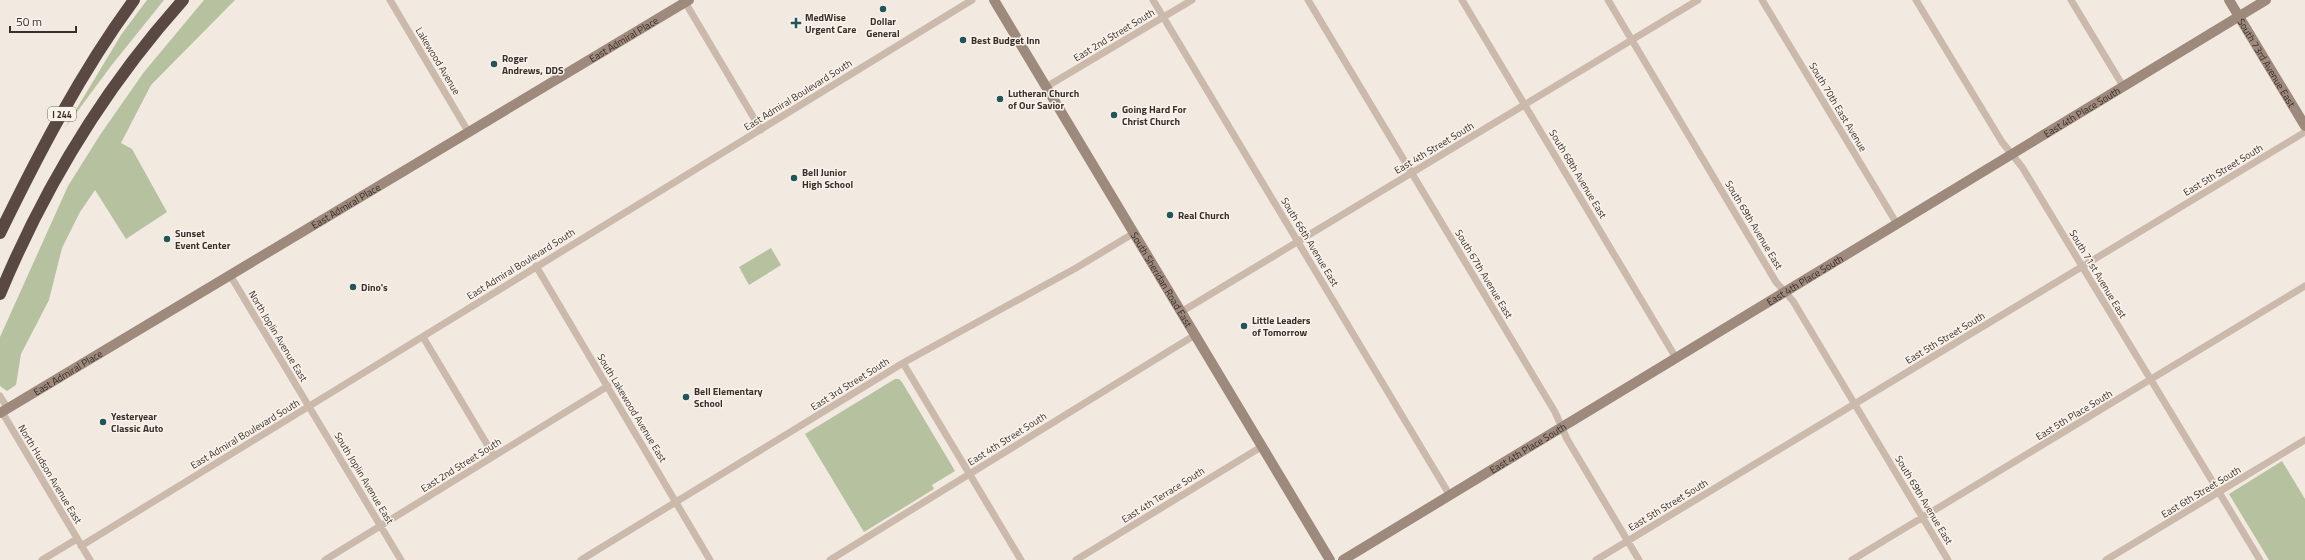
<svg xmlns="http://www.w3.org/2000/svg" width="2305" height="560" font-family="'Titillium Web',sans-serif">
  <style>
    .green { fill: #b6c29f }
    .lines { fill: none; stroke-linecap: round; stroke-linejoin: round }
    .street { stroke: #cbb9ab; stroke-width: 7 }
    .secondary { stroke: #9e897d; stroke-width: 10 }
    .highway { stroke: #594942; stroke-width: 12 }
    .poi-dot { fill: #205659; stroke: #faf3ec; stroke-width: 1.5 }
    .labels { text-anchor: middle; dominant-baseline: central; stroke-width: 3; stroke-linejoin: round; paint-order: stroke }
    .shield { fill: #faf3ec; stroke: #736a64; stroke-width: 1 }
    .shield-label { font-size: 9px; font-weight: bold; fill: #392f2a }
    .poi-label { font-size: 10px; font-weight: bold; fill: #392f2a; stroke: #faf3ec; text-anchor: start }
    .street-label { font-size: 10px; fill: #392f2a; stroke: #faf3ec }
  </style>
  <rect width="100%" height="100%" fill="#f2e9e0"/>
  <path class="green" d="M 147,0 L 164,0 L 111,66 L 65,128 L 121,35 Z
    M 204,0 L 235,0 L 151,85 L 121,143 L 132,149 L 167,212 L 126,239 L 95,190 L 80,212 L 62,248 L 49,300 L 21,354 L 16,385 L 7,391 L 0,386 L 0,337 L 68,186 L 100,135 L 144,72 Z
    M 771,248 L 781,265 L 749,285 L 739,267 Z
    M 895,379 L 899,379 L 902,382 L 955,471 L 932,485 L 934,489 L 864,532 L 805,434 Z
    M 2282,461 L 2305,499 L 2305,560 L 2269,560 L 2229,494 Z"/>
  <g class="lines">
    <path class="street" d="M 390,0 L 469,133
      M 1153,0 L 1449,494
      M 1308,0 L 1555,412 L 1567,439 L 1639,560
      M 1462,0 L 1676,358
      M 1608,0 L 1776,282 L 1793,301 L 1948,560
      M 1762,0 L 1897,224
      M 1916,0 L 2002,142 L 2022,167 L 2260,560
      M 2071,0 L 2123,86
      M 685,2 L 761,130
      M 1046,87 L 1192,0
      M 536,266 L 710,560
      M 230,275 L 401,560
      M 1181,312 L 1698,0
      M 423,337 L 494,456
      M 903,363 L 1021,560
      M 0,396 L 8,409
      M 2,412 L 90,560
      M 81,546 L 972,0
      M 42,560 L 77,539
      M 325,560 L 608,386
      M 581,560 L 903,363 L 1076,268 L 1134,233
      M 830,560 L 1195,335
      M 1076,560 L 1261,447
      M 1596,560 L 2305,132
      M 1852,560 L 2305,286
      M 2106,560 L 2305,440"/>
    <g class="secondary">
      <path id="s1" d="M 994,0 L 1330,560"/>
      <path id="s2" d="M 2229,0 L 2305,126"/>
      <path id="s3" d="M 0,413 L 689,0"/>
      <path id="s4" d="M 1343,560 L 2266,0"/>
    </g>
    <path class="highway" d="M 0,233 C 39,153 81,72 134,0
      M 0,294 C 44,188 106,86 183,0"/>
  </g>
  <g class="poi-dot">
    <circle cx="883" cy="9" r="4"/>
    <path d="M794 17h4v4h4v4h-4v4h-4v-4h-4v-4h4z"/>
    <circle cx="963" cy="40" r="4"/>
    <circle cx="494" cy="64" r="4"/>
    <circle cx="1000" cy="99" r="4"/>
    <circle cx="1114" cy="115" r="4"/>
    <circle cx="794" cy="178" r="4"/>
    <circle cx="1170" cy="215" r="4"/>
    <circle cx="167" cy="239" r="4"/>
    <circle cx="353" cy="287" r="4"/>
    <circle cx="1244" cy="326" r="4"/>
    <circle cx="686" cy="397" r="4"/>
    <circle cx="103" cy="422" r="4"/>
  </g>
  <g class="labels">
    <rect class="shield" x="48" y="107" width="28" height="14" rx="3"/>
    <g class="shield-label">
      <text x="62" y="114">I 244</text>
    </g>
    <g class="poi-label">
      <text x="805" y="17">MedWise<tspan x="805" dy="12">Urgent Care</tspan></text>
      <text x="883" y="21" text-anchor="middle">Dollar<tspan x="883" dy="12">General</tspan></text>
      <text x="971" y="40">Best Budget Inn</text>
      <text x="502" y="58">Roger<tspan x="502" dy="12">Andrews, DDS</tspan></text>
      <text x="1008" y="93">Lutheran Church<tspan x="1008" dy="12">of Our Savior</tspan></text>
      <text x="1122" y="109">Going Hard For<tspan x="1122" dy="12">Christ Church</tspan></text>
      <text x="802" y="172">Bell Junior<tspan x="802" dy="12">High School</tspan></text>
      <text x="1178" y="215">Real Church</text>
      <text x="175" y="233">Sunset<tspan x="175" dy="12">Event Center</tspan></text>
      <text x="361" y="287">Dino's</text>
      <text x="1252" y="320">Little Leaders<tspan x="1252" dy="12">of Tomorrow</tspan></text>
      <text x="694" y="391">Bell Elementary<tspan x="694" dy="12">School</tspan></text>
      <text x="111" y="416">Yesteryear<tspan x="111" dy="12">Classic Auto</tspan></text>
    </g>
    <g class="street-label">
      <text transform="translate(1114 35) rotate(-31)">East 2nd Street South</text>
      <text stroke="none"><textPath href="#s3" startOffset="727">East Admiral Place</textPath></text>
      <text transform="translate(438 61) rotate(59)">Lakewood Avenue</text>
      <text stroke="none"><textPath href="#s2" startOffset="73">South 73rd Avenue East</textPath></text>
      <text transform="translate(798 95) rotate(-32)">East Admiral Boulevard South</text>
      <text transform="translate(1838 107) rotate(59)">South 70th East Avenue</text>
      <text stroke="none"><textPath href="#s4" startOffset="864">East 4th Place South</textPath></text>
      <text transform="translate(1434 148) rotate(-31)">East 4th Street South</text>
      <text transform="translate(2223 170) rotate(-31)">East 5th Street South</text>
      <text transform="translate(1578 174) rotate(59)">South 68th Avenue East</text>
      <text stroke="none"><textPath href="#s3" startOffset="403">East Admiral Place</textPath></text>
      <text transform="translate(1754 225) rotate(59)">South 69th Avenue East</text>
      <text transform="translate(1310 242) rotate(59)">South 66th Avenue East</text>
      <text transform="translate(521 264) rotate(-32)">East Admiral Boulevard South</text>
      <text transform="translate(1484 274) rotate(59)">South 67th Avenue East</text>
      <text transform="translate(2098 274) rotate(59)">South 71st Avenue East</text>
      <text stroke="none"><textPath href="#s1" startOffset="326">South Sheridan Road East</textPath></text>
      <text stroke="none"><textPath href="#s4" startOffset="540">East 4th Place South</textPath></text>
      <text transform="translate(278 336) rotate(59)">North Joplin Avenue East</text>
      <text transform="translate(1945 338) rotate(-31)">East 5th Street South</text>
      <text stroke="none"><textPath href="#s3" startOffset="79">East Admiral Place</textPath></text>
      <text transform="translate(850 384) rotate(-32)">East 3rd Street South</text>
      <text transform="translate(632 408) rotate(59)">South Lakewood Avenue East</text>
      <text transform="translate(2074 415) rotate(-31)">East 5th Place South</text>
      <text transform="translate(245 434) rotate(-31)">East Admiral Boulevard South</text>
      <text transform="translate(1007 439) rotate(-32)">East 4th Street South</text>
      <text stroke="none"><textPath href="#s4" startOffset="216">East 4th Place South</textPath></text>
      <text transform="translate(461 465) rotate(-32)">East 2nd Street South</text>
      <text transform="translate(50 474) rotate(59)">North Hudson Avenue East</text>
      <text transform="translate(364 478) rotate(59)">South Joplin Avenue East</text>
      <text transform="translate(2201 492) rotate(-31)">East 6th Street South</text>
      <text transform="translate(1163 495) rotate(-32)">East 4th Terrace South</text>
      <text transform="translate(1924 500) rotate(59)">South 69th Avenue East</text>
      <text transform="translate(1668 505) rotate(-31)">East 5th Street South</text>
    </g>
  </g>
  <path d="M10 26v6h66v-6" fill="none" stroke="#392f2a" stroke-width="2"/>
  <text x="16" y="26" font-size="12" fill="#392f2a" stroke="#faf3ec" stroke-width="3" paint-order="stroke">50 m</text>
</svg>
